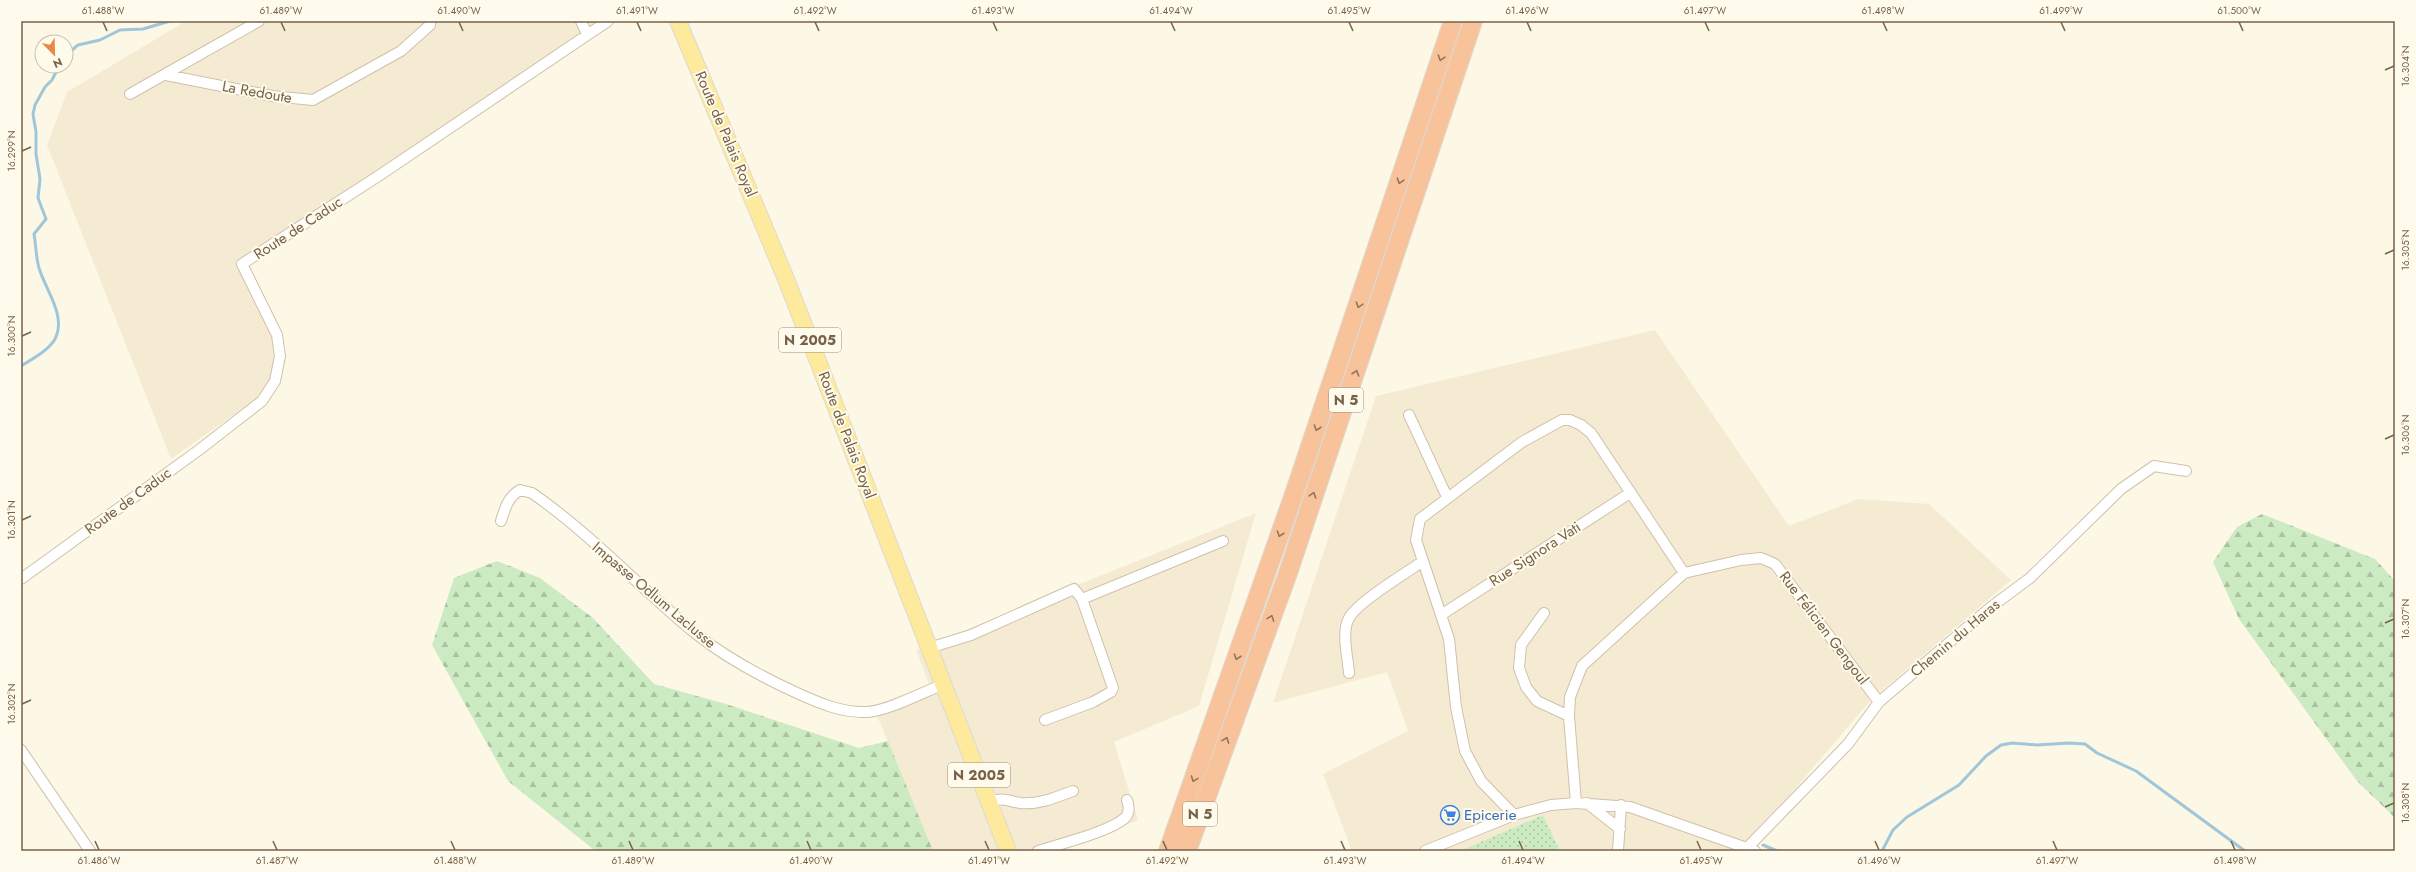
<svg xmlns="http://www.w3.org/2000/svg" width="2416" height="872" font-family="Jost,sans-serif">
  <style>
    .residential { fill: #f5ebd3 }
    .grass { fill: url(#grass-dots) }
    .forest { fill: url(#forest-firs) }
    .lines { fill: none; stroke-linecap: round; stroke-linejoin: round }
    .stream { stroke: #9fc6d9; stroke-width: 3 }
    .street-casing { stroke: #cfc1ab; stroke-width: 12 }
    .primary-casing { stroke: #ded9d3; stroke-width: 18 }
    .highway-casing { stroke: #ded9d3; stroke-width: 20 }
    .street { stroke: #fff; stroke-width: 10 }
    .primary { stroke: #fdea9c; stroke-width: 16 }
    .highway { stroke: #f8c39b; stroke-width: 18 }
    .oneway { stroke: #917559 }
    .ticks { fill: none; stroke: #776149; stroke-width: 1.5 }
    .labels { text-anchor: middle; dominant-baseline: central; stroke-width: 4; stroke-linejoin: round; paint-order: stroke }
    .shield { fill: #fffbec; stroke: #a08f7a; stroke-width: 1 }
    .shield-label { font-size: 14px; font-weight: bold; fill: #776149 }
    .street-label { font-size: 15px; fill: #776149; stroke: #fffbec }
    .shop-label { font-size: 15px; fill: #366cbe; stroke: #fffbec; text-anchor: start }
    .neatline { fill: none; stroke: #776149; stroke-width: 1.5 }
    .ticks-label { font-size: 10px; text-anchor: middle; fill: #776149 }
  </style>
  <defs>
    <pattern id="grass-dots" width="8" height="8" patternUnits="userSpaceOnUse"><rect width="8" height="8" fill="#ccebc3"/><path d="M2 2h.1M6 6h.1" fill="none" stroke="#aac2a0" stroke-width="1.8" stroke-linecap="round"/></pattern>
    <pattern id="forest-firs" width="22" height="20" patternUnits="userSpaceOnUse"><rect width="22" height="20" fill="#ccebc3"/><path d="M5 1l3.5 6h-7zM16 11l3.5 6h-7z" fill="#aac2a0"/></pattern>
  </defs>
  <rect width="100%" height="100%" fill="#fdf8e5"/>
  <path class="residential" d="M 186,21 L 599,21 L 239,263 L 274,335 L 277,357 L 272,379 L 256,399 L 171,459 L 47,145 L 67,92 Z
    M 1655,330 L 1789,526 L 1858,499 L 1929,504 L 2011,580 L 1871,700 L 1742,851 L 1560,851 L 1543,815 L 1460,851 L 1352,851 L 1323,774 L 1408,731 L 1387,672 L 1273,703 L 1376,396 Z
    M 1256,513 L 1199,706 L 1114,742 L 1138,820 L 1059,851 L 933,851 L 873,706 L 929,684 L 916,650 Z"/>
  <path class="grass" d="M 1543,815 L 1560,851 L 1460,851 Z"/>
  <path class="forest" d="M 2262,514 L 2375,559 L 2395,581 L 2395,818 L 2357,781 L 2239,619 L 2213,562 L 2237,527 Z
    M 497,561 L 540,578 L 593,618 L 654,684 L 726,704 L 859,748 L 888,741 L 933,851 L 599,851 L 593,849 L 508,781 L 432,645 L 454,578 Z"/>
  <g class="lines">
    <path class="stream" d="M 66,55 L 78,45 L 100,40 L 120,30 L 143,29 L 170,21
      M 21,366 C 32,359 48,351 55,339 C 67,316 45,289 39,268 C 36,258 36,245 34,234 L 46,219 L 38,198 L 40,179 L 36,154 L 36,132 L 33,114 L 35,105 L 45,87 L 52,80 L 59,66
      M 1763,845 L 1777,851
      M 1882,851 L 1893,830 L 1907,817 L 1959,785 L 1986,756 L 2001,745 L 2012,743 L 2037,745 L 2069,743 L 2085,744 L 2097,753 L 2136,771 L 2245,851"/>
    <defs>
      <path id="street" d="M 581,21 L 587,34
        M 166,75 L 272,96 L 313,100 L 401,51 L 430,25 L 430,21
        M 130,94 L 259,21
        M 1409,415 L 1447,497
        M 501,521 C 505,508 508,497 520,490 L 532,493 C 591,534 640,588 695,633 C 726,658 762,677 797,693 C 819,703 842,713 867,712 C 890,710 921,693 944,684
        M 21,579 L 199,450 L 262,401 L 275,381 L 280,356 L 277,335 L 242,264 L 380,175 L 608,21
        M 1082,599 L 1223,541
        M 1544,613 L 1521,645 L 1519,668 L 1526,687 L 1537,701 L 1569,716
        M 1441,615 L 1630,493
        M 929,648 L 971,635 L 1074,589 L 1082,599 L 1113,688 L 1111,692 L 1093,702 L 1045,720
        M 1349,673 C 1348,658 1341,632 1349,618 C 1359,601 1405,574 1423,561
        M 21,750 L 90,851
        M 989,802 C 1002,797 1008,801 1020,803 C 1038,805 1057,797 1073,791
        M 1576,803 L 1569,716 L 1570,697 L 1582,666 L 1684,573 L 1741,560 L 1761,558 L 1775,564 L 1879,702
        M 1587,803 L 1620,829
        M 1514,815 L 1481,781 L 1465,751 L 1456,707 L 1449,639 L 1416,540 L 1420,519 L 1522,442 L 1562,420 L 1570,420 L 1581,425 L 1591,433 L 1684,573
        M 1747,848 L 1848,744 L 1879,702 L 1991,607 L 2030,578 L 2121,489 L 2154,466 L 2186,471
        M 1038,851 C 1060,844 1109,832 1125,818 C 1130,813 1129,806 1127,800
        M 1425,851 L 1514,815 L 1551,805 L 1576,803 L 1630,807 L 1755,851
        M 1618,851 L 1621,805"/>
      <path id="primary" d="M 678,21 L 786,279 L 1008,851"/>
      <path id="highway" d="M 1168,851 L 1293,497 L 1453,21
        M 1187,851 L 1288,573 L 1473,21"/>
    </defs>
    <use href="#street" class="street-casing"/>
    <use href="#primary" class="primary-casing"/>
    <use href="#highway" class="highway-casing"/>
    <use href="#street" class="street"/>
    <use href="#primary" class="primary"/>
    <use href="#highway" class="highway"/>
  </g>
  <defs><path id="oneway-chevron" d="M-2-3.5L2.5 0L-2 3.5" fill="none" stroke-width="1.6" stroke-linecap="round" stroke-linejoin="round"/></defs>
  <g class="oneway">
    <use href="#oneway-chevron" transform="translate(1441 58) rotate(108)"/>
    <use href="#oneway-chevron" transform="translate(1400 181) rotate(108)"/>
    <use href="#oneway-chevron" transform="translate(1359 305) rotate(108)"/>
    <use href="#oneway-chevron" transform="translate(1356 373) rotate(-71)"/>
    <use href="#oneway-chevron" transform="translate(1317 428) rotate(109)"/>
    <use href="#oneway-chevron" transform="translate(1313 495) rotate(-72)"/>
    <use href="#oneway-chevron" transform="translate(1280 534) rotate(109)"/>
    <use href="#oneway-chevron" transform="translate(1271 618) rotate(-70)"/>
    <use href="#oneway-chevron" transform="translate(1237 657) rotate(109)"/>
    <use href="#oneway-chevron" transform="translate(1226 740) rotate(-70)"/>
    <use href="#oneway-chevron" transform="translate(1194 779) rotate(110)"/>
  </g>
  <path class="ticks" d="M 103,22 L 107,31M 281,22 L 285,31M 459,22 L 463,31M 637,22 L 641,31M 815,22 L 819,31M 993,22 L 997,31M 1171,22 L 1175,31M 1349,22 L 1353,31M 1527,22 L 1531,31M 1705,22 L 1709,31M 1883,22 L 1887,31M 2061,22 L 2065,31M 2239,22 L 2243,31M 2385,70 L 2394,66M 22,151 L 31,147M 2385,254 L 2394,250M 22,336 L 31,332M 2385,439 L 2394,435M 22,520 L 31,516M 2385,623 L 2394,619M 22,704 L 31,700M 2385,807 L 2394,803M 95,841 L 99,850M 273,841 L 277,850M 451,841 L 455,850M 629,841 L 633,850M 807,841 L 811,850M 985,841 L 989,850M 1163,841 L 1167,850M 1341,841 L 1345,850M 1519,841 L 1523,850M 1697,841 L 1701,850M 1875,841 L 1879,850M 2053,841 L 2057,850M 2231,841 L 2235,850"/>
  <defs>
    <symbol id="supermarket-ring" viewBox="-11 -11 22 22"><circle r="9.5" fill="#fffbec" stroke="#3f7fe0" stroke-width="1.5"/><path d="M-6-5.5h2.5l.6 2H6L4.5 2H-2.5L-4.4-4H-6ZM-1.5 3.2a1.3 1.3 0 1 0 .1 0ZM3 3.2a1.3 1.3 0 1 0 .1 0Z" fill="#3f7fe0"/></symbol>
  </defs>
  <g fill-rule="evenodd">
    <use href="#supermarket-ring" x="1439" y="804" width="22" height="22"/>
  </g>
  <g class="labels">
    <g class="shield">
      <rect x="779" y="328" width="62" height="24" rx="3"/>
      <rect x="1329" y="388" width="34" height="24" rx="3"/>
      <rect x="948" y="763" width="62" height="24" rx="3"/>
      <rect x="1183" y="802" width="34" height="24" rx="3"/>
    </g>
    <g class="shield-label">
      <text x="810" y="340">N 2005</text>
      <text x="1346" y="400">N 5</text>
      <text x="979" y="775">N 2005</text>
      <text x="1200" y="814">N 5</text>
    </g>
    <g class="street-label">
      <text transform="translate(257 92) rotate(10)">La Redoute</text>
      <text transform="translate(726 134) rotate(67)">Route de Palais Royal</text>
      <text transform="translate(298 228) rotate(-33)">Route de Caduc</text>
      <text transform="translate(847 435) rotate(69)">Route de Palais Royal</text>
      <text transform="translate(128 501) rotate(-36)">Route de Caduc</text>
      <text transform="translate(1535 554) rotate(-33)">Rue Signora Vati</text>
      <text transform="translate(654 595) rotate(40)">Impasse Odlum Laclusse</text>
      <text transform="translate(1824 628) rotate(53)">Rue Félicien Gengoul</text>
      <text transform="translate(1955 638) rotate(-40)">Chemin du Haras</text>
    </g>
    <g class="shop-label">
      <text x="1464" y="815">Epicerie</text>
    </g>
  </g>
  <rect width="2416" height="872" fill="none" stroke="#fffbec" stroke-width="44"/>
  <g transform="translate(54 54) rotate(157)"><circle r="19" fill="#fffbec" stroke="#c9bdab"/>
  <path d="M0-3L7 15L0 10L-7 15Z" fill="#e98848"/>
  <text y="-6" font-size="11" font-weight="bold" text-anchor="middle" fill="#776149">N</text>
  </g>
  <rect x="22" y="22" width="2372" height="828" class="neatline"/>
  <g class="ticks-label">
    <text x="103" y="14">61.488°W</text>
    <text x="281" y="14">61.489°W</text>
    <text x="459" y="14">61.490°W</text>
    <text x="637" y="14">61.491°W</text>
    <text x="815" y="14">61.492°W</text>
    <text x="993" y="14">61.493°W</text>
    <text x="1171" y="14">61.494°W</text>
    <text x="1349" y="14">61.495°W</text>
    <text x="1527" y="14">61.496°W</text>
    <text x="1705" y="14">61.497°W</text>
    <text x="1883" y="14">61.498°W</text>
    <text x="2061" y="14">61.499°W</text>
    <text x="2239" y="14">61.500°W</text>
    <text transform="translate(2405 66) rotate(-90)" y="4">16.304°N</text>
    <text transform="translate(11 151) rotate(-90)" y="4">16.299°N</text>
    <text transform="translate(2405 250) rotate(-90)" y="4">16.305°N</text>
    <text transform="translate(11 336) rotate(-90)" y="4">16.300°N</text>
    <text transform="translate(2405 435) rotate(-90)" y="4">16.306°N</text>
    <text transform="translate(11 520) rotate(-90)" y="4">16.301°N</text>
    <text transform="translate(2405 619) rotate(-90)" y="4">16.307°N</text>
    <text transform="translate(11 704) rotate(-90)" y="4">16.302°N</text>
    <text transform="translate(2405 803) rotate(-90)" y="4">16.308°N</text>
    <text x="99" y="864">61.486°W</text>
    <text x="277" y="864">61.487°W</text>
    <text x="455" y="864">61.488°W</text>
    <text x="633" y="864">61.489°W</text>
    <text x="811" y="864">61.490°W</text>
    <text x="989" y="864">61.491°W</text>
    <text x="1167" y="864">61.492°W</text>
    <text x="1345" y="864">61.493°W</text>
    <text x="1523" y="864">61.494°W</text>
    <text x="1701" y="864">61.495°W</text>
    <text x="1879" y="864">61.496°W</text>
    <text x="2057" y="864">61.497°W</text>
    <text x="2235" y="864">61.498°W</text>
  </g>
</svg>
